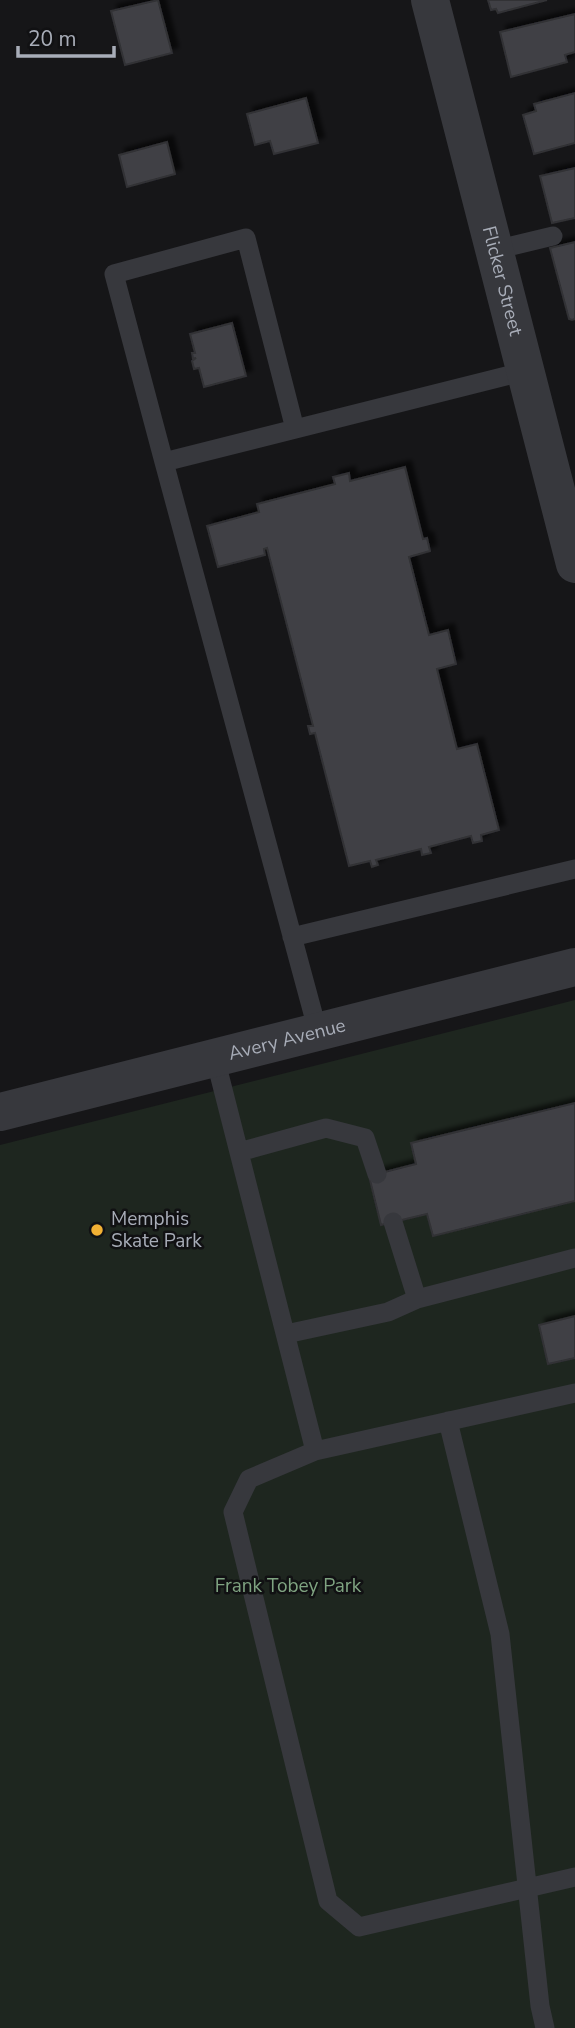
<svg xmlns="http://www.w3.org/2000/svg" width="575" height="2028" font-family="'Nunito Sans',sans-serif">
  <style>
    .green { fill: #1e261f }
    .building { fill: #404145; stroke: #303034; stroke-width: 2; filter: url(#shadow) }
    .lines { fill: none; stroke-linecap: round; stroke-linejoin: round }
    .service { stroke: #37383d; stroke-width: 19 }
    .tertiary { stroke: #37383d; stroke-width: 38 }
    .poi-dot { fill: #f2b134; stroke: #111113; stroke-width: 2.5 }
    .labels { text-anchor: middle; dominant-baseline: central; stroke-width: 5; stroke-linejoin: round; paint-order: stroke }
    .street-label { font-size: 19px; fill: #a8adb8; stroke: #111113 }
    .poi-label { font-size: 19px; fill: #a8adb8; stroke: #111113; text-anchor: start }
    .park-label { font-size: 19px; fill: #7fa381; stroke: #111113 }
  </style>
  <defs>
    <filter id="shadow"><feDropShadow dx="6" dy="-6" stdDeviation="2" flood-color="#0009"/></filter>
  </defs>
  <rect width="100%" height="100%" fill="#161618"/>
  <path class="green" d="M 575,1000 L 575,2028 L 0,2028 L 0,1145 Z"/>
  <path class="building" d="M 158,0 L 172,53 L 125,65 L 111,11 Z
    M 488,0 L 547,0 L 498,13 L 496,9 L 491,10 Z
    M 575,14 L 575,52 L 565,55 L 567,62 L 511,77 L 500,32 Z
    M 575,93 L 575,143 L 534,154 L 523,115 L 536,111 L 534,104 Z
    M 306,98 L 318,143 L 274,154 L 270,141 L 255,145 L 247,114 Z
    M 167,142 L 175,174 L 127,187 L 119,155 Z
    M 575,168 L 575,218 L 552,223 L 540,176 Z
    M 575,242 L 575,319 L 572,320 L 569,319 L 550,248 Z
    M 232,323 L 246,376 L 204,387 L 199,368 L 194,369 L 192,361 L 196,358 L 193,359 L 192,353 L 195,353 L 190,334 Z
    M 405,467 L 423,539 L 427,538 L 430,551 L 409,557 L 429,635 L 448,630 L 456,664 L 437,669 L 457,749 L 477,744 L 499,830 L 481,835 L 482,841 L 473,843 L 471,836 L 429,847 L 431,853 L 422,855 L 421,849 L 376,860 L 378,865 L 372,867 L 370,861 L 349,866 L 315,733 L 310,734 L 308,726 L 313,726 L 267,548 L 264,549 L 265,555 L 218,567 L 207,526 L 259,512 L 257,504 L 335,484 L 333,477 L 349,473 L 350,481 Z
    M 575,1103 L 575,1201 L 433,1236 L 427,1214 L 381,1225 L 369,1176 L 416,1164 L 411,1143 Z
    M 575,1316 L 575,1358 L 548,1364 L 539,1325 Z"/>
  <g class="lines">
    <path class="service" d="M 495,250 L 553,236
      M 164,462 L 114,274 L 246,238 L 295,429
      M 292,937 L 575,869
      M 318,1032 L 164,462 L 526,371
      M 215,1058 L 315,1451
      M 239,1152 L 326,1128 L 365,1138 L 377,1174
      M 393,1222 L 417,1299
      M 286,1334 L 388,1312 L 417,1299 L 575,1258
      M 575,1393 L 315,1451 L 249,1479 L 233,1512 L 328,1901 L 359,1927 L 575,1877
      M 448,1421 L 500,1634 L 540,2006 L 545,2028"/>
    <g class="tertiary">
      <path id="s1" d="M 430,0 L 575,564"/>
      <path id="s2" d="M 0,1112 L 575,967"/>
    </g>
  </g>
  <circle class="poi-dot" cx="97" cy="1230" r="7"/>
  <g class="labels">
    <g class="street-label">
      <text stroke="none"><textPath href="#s1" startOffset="290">Flicker Street</textPath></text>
      <text stroke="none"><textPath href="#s2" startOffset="296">Avery Avenue</textPath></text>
    </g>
    <g class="poi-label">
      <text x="111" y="1219">Memphis<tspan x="111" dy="22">Skate Park</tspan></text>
    </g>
    <g class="park-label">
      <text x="288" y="1586">Frank Tobey Park</text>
    </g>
  </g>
  <path d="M18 46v10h96v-10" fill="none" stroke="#a8adb8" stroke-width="3.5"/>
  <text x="28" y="46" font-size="21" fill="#a8adb8" stroke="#111113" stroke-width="5" paint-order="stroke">20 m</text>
</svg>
